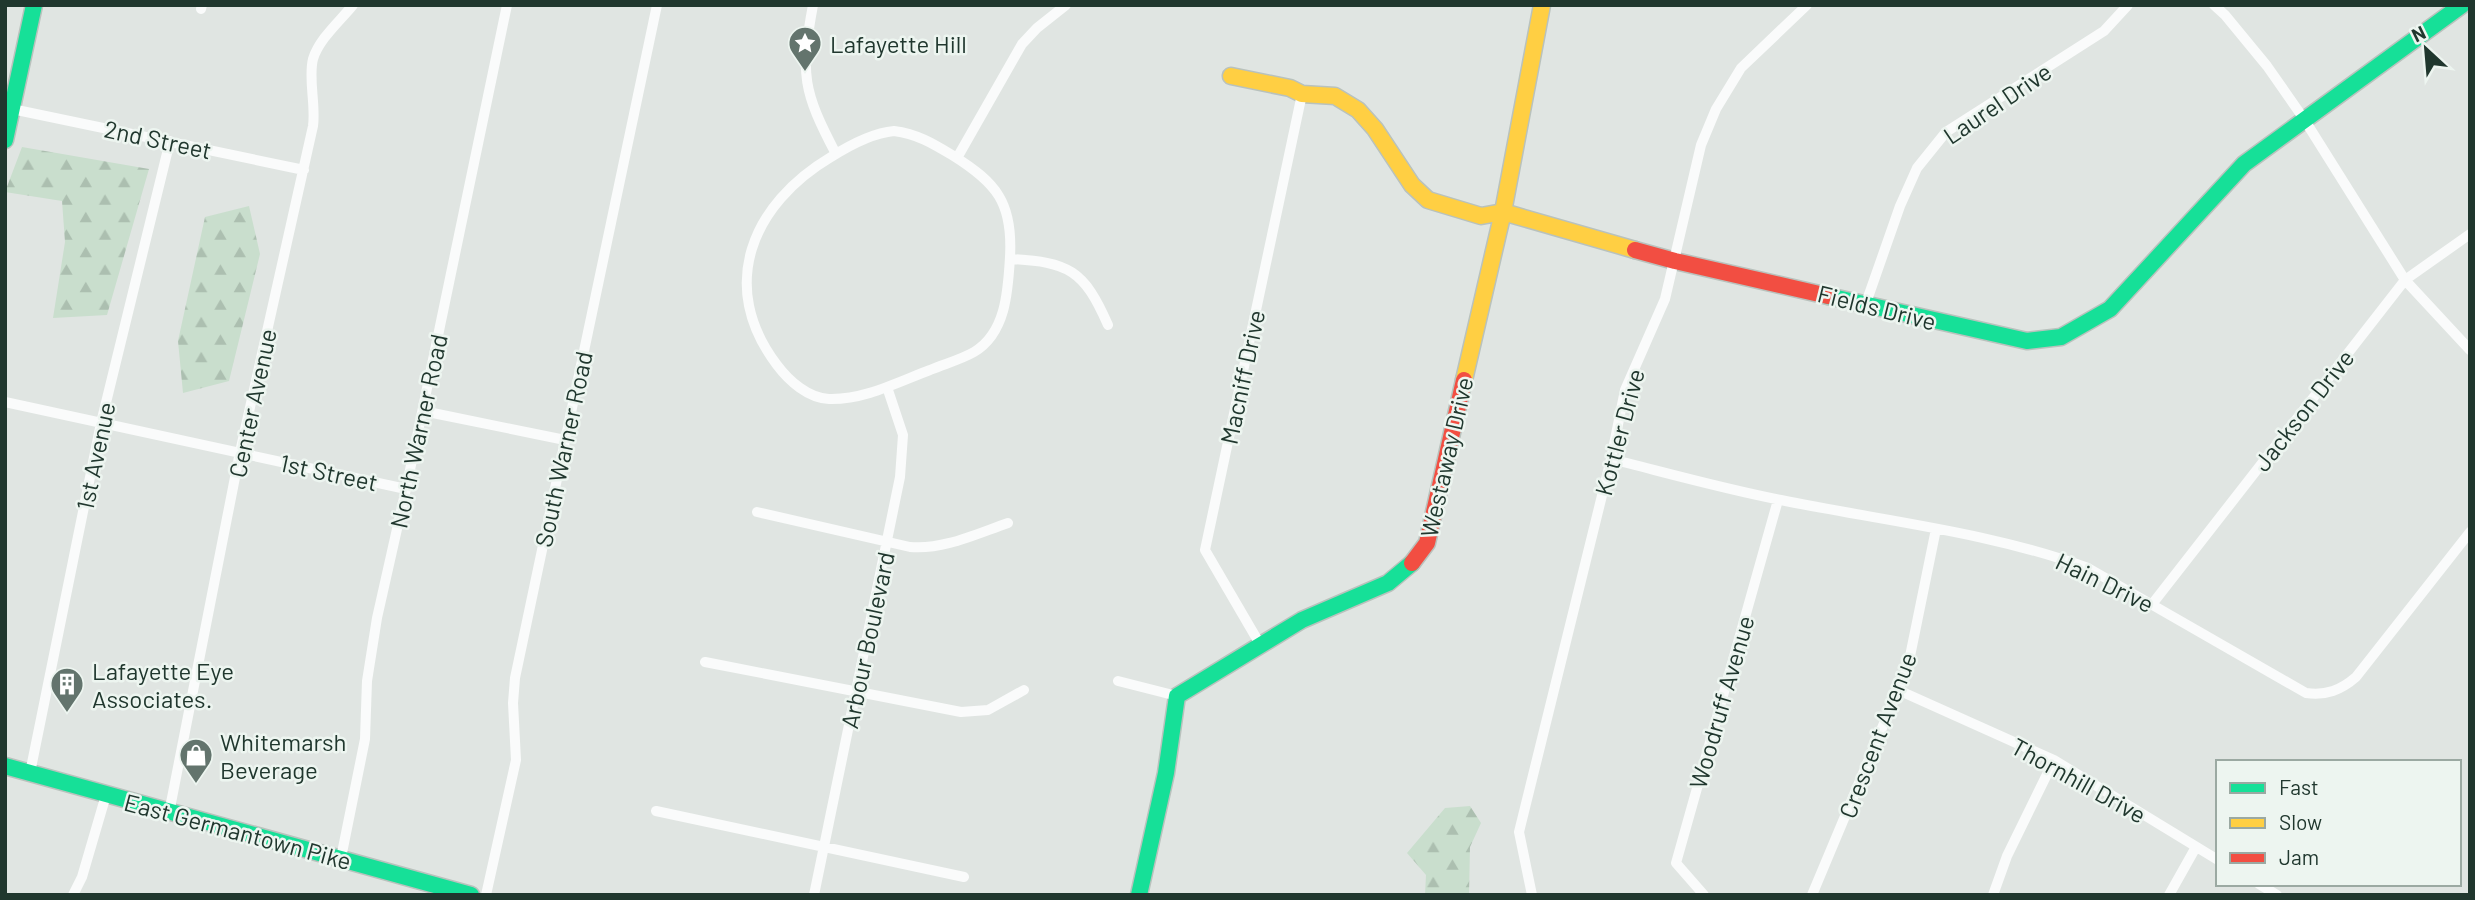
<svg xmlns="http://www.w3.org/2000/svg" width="2475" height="900" font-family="Barlow,sans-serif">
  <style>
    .forest { fill: url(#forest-firs) }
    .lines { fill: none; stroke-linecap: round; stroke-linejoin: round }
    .fast-casing { stroke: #b9c2bd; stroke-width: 19 }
    .slow-casing { stroke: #b9c2bd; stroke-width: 19 }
    .jam-casing { stroke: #b9c2bd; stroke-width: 19 }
    .street { stroke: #fafbfb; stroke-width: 10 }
    .fast { stroke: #16e098; stroke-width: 16 }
    .slow { stroke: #ffcf43; stroke-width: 16 }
    .jam { stroke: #f24e42; stroke-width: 16 }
    .labels { text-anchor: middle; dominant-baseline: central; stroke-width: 5; stroke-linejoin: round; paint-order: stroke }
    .poi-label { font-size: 24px; fill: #20372e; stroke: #edf5f0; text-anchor: start }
    .street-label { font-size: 24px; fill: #20372e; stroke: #edf5f0 }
  </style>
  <defs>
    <pattern id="forest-firs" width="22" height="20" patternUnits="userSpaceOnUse" patternTransform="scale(1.75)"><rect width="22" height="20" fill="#c9decd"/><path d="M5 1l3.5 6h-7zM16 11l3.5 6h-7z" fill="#acbfb0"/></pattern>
  </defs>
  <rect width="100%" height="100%" fill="#e0e5e2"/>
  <path class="forest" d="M 22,147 L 149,169 L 107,315 L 53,318 L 65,242 L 62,201 L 5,192 Z
    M 249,206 L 260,254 L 229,381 L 183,393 L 178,341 L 205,217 Z
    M 1470,806 L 1481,823 L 1470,847 L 1469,895 L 1425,895 L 1426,875 L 1407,853 L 1445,808 Z"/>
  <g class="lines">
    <defs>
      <path id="fast" d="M 5,140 L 34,5
        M 1828,296 L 2027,341 L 2061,337 L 2110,309 L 2244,164 L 2462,5
        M 5,766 L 471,895
        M 1139,895 L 1166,773 L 1177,696 L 1302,620 L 1388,583 L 1412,563"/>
      <path id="slow" d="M 1231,76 L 1290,88 L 1302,94 L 1335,96 L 1358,110 L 1375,129 L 1412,185 L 1428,200 L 1481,216 L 1503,212 L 1635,250
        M 1464,380 L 1503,212 L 1542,5"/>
      <path id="jam" d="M 1635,250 L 1675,261 L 1828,296
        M 1412,563 L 1427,543 L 1464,380"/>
    </defs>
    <use href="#fast" class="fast-casing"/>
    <use href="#slow" class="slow-casing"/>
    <use href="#jam" class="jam-casing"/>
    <path class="street" d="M 813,5 C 800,75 803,91 836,154
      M 2214,5 L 2225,15 L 2267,66 L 2304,119 L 2405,280 L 2470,350
      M 201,9 L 202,5
      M 12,109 L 304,170
      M 894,131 C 917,134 932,143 952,155 C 997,183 1013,203 1010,257 C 1008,291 1006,333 974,352 C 960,360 944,364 930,370 C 898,382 864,400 829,399 C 808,398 789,381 777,365 C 717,286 752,204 831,157 C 850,145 872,133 894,131 Z
      M 957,158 L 1022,44 L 1037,28 L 1066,5
      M 1010,259 C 1069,262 1084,270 1108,325
      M 1866,303 L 1900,206 L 1917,168 L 1946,132 L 2104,31 L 2128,5
      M 5,402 L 406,489
      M 423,411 L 565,440
      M 1611,459 C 1667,473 1724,489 1781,500 C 1883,521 1990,532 2088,568 L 2306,693 C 2326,696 2341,690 2356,677 L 2470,532
      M 757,512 L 910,547 C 943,550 976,534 1008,523
      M 2153,603 L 2405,280 L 2470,234
      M 1261,646 L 1205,550 L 1302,94
      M 705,662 L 961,712 L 988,710 L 1024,690
      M 1118,681 L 1177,696
      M 1898,690 L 2054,760 L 2218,860
      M 30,773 L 101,423 L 170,141
      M 656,811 L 964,877
      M 169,813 L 240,452 L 313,126 C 316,105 308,78 313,59 C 319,39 340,21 353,5
      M 341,858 L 365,739 L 367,681 L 377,618 L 406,489 L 507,5
      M 2259,884 L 2277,895
      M 73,895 L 82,877 L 106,795
      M 486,895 L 516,760 L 513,703 L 515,678 L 657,5
      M 814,895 L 900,477 L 903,435 L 887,387
      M 1532,895 L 1519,832 L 1611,459 L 1625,390 L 1665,299 L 1701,145 L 1716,109 L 1741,68 L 1807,5
      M 1704,895 L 1676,863 L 1778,500
      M 1812,895 L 1908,666 L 1936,529
      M 1993,895 L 2007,856 L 2054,760
      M 2169,895 L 2196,847"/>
    <use href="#fast" class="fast"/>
    <use href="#slow" class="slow"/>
    <use href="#jam" class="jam"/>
  </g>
  <defs>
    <symbol id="sight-pin" viewBox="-11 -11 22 30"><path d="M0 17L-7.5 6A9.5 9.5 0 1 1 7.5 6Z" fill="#63746d" stroke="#edf5f0"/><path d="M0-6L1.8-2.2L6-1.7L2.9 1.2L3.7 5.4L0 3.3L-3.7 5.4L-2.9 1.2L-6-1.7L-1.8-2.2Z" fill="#fff"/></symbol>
    <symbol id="building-pin" viewBox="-11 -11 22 30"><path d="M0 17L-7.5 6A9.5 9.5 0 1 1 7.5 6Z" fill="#63746d" stroke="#edf5f0"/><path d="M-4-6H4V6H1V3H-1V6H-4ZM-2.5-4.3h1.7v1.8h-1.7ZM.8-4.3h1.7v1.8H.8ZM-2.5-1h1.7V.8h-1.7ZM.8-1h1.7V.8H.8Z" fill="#fff"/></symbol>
    <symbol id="shop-pin" viewBox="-11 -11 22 30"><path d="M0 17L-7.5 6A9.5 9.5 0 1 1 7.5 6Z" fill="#63746d" stroke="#edf5f0"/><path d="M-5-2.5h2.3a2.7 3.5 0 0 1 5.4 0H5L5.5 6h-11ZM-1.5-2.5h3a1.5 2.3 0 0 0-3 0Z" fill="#fff"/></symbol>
  </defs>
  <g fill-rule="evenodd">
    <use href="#sight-pin" x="786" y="24" width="38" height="52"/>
    <use href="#building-pin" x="48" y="665" width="38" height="52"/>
    <use href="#shop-pin" x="177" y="736" width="38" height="52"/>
  </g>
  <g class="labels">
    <g class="poi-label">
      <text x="830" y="43">Lafayette Hill</text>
      <text x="92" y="670">Lafayette Eye<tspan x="92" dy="28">Associates.</tspan></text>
      <text x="220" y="741">Whitemarsh<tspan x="220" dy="28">Beverage</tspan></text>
    </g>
    <g class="street-label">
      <text transform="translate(1997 103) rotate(-34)">Laurel Drive</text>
      <text transform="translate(158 139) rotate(12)">2nd Street</text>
      <text transform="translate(1877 307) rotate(14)">Fields Drive</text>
      <text transform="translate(1242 377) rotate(-78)">Macniff Drive</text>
      <text transform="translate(252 403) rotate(-78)">Center Avenue</text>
      <text transform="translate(2303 410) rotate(-52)">Jackson Drive</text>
      <text transform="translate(418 431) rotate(-78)">North Warner Road</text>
      <text transform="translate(1619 432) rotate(-75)">Kottler Drive</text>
      <text transform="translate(563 449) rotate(-78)">South Warner Road</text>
      <text transform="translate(95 456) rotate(-78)">1st Avenue</text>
      <text transform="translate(1446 457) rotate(-77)">Westaway Drive</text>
      <text transform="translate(329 472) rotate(12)">1st Street</text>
      <text transform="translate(2105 582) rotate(26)">Hain Drive</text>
      <text transform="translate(867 640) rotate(-78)">Arbour Boulevard</text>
      <text transform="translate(1721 702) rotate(-74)">Woodruff Avenue</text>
      <text transform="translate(1877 735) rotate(-69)">Crescent Avenue</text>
      <text transform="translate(2079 780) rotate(29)">Thornhill Drive</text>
      <text transform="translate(238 831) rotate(15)">East Germantown Pike</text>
    </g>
  </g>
  <rect width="2475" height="900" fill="none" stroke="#20372e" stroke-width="14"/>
  <rect x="2216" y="760" width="245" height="126" fill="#edf5f0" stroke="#9ba9a2" stroke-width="2"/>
  <rect x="2230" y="783" width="35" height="10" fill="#16e098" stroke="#9ba9a2" stroke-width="2"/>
  <text x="2279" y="795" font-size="21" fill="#20372e">Fast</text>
  <rect x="2230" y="818" width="35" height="10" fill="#ffcf43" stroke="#9ba9a2" stroke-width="2"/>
  <text x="2279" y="830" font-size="21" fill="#20372e">Slow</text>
  <rect x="2230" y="853" width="35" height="10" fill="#f24e42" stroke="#9ba9a2" stroke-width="2"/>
  <text x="2279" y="865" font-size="21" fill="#20372e">Jam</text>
  <g transform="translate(2426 49) rotate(334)" stroke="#edf5f0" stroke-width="5" paint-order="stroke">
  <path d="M0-5L12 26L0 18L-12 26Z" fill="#20372e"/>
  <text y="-10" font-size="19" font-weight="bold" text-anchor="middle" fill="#20372e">N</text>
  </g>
</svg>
